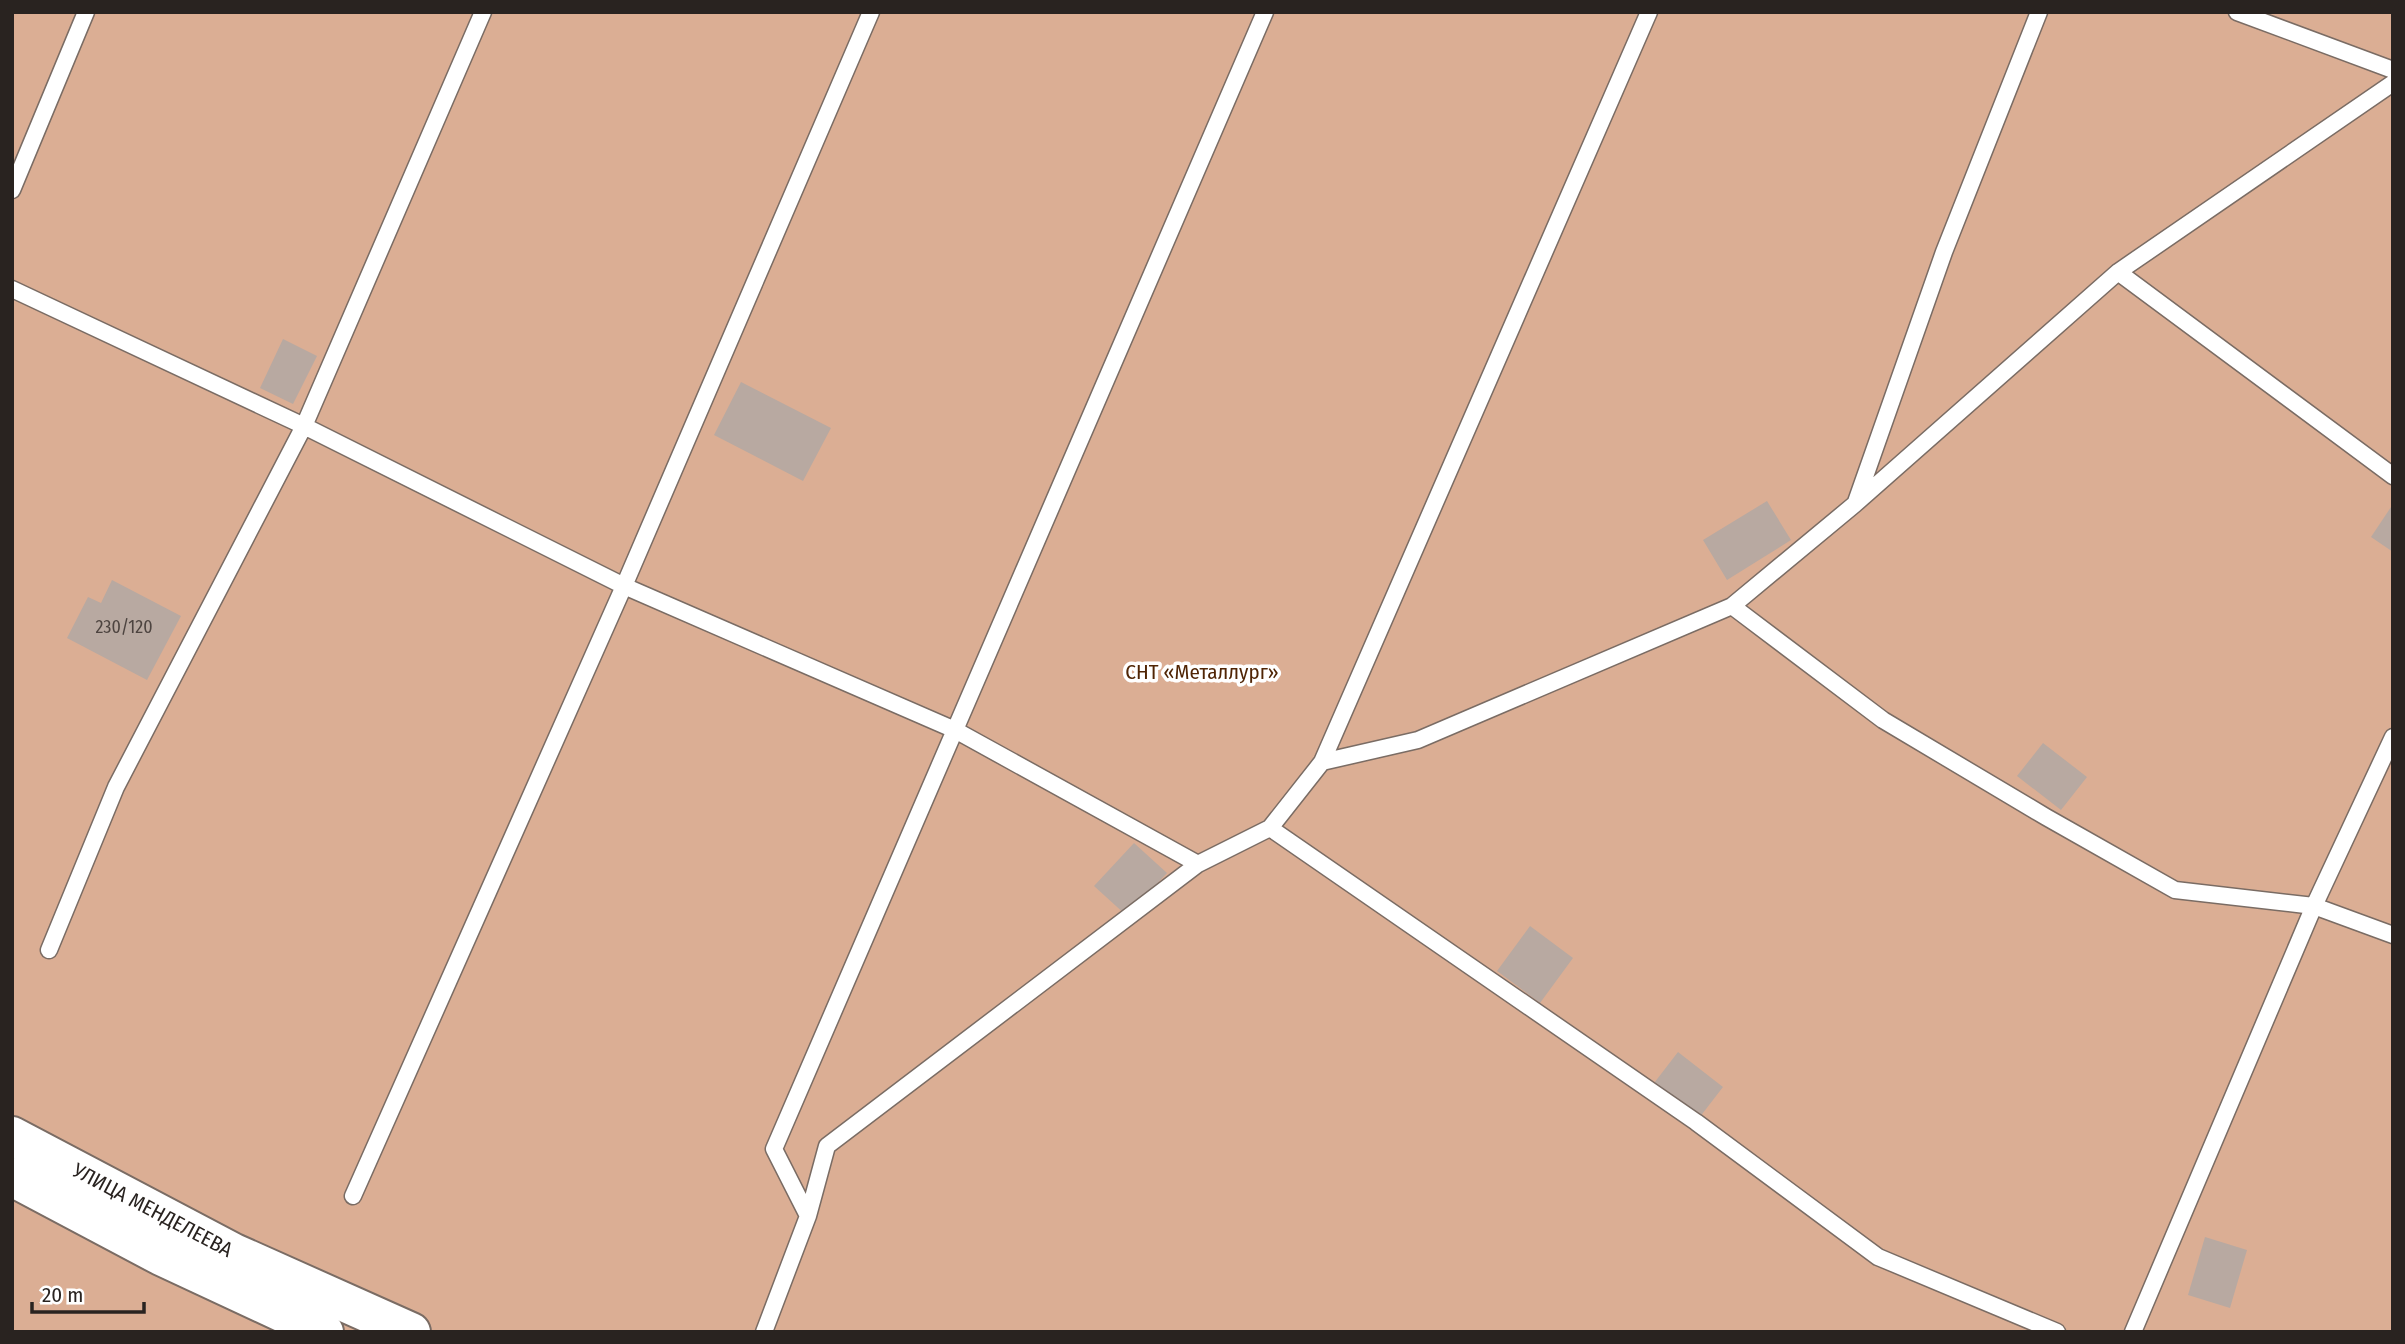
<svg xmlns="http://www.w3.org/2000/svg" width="2405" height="1344" font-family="'Fira Sans Condensed',sans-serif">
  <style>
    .green { fill: #dbae94 }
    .building { fill: #b8a9a1 }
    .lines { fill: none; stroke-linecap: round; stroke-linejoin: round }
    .service-casing { stroke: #7a6c64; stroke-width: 19 }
    .trunk-casing { stroke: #7a6c64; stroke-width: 42 }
    .service { stroke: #fff; stroke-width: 16 }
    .trunk { stroke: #fff; stroke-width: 38 }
    .labels { text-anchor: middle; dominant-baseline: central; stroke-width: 7; stroke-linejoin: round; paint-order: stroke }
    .number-label { font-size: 18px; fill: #4d4440 }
    .park-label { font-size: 21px; fill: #502505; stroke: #fff }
    .street-label { font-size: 21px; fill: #292320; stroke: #fff }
  </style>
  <rect width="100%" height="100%" fill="#f5e5dc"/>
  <path class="green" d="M 12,12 L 2393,12 L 2393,1332 L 12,1332 Z"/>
  <path class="building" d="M 283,339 L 317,356 L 293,404 L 260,388 Z
    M 741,382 L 831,428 L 803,481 L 714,435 Z
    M 1767,501 L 1791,540 L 1727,580 L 1703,540 Z
    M 2393,504 L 2393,552 L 2371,537 Z
    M 112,580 L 181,616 L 147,680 L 67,638 L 88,597 L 101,603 Z
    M 2043,743 L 2087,777 L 2061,810 L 2017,776 Z
    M 1134,843 L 1167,873 L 1127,916 L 1094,886 Z
    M 1530,926 L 1573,958 L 1540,1003 L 1497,971 Z
    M 1678,1052 L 1723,1087 L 1696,1122 L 1651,1087 Z
    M 2205,1237 L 2247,1250 L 2230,1308 L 2188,1295 Z"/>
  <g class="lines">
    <defs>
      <path id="service" d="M 2237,12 L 2393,70
        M 12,190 L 86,12
        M 2118,272 L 2393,476
        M 12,289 L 304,426 L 624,586 L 955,730 L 1198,864
        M 1856,502 L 1944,252 L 2039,12
        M 1732,606 L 1883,720 L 2046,817 L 2175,890 L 2314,906 L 2393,935
        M 1322,762 L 1649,12
        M 1270,828 L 1696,1122 L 1878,1257 L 2057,1332
        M 49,950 L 116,787 L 304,426 L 483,12
        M 353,1196 L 624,586 L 871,12
        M 808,1216 L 774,1149 L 1265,12
        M 764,1332 L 808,1216 L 827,1146 L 1198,864 L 1270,828 L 1322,762 L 1418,740 L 1732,606 L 1855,504 L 2118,272 L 2393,83
        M 2133,1332 L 2314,906 L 2393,737"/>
      <g id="trunk">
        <path id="s1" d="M 12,1136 L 234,1253 L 411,1332"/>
        <path d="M 12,1177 L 161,1256 L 324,1332"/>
      </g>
    </defs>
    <use href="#service" class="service-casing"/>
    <use href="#trunk" class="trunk-casing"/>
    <use href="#service" class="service"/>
    <use href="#trunk" class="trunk"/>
  </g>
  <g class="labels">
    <g class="number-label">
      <text x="124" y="627">230/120</text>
    </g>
    <g class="park-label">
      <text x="1202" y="672">СНТ «Металлург»</text>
    </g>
    <g class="street-label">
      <text stroke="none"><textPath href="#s1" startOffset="159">УЛИЦА МЕНДЕЛЕЕВА</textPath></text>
    </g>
  </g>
  <rect width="2405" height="1344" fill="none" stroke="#292320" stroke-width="28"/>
  <path d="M32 1302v10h112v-10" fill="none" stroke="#292320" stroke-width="3.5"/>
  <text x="42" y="1302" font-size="21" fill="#292320" stroke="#ffffff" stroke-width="5" paint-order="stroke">20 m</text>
</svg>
